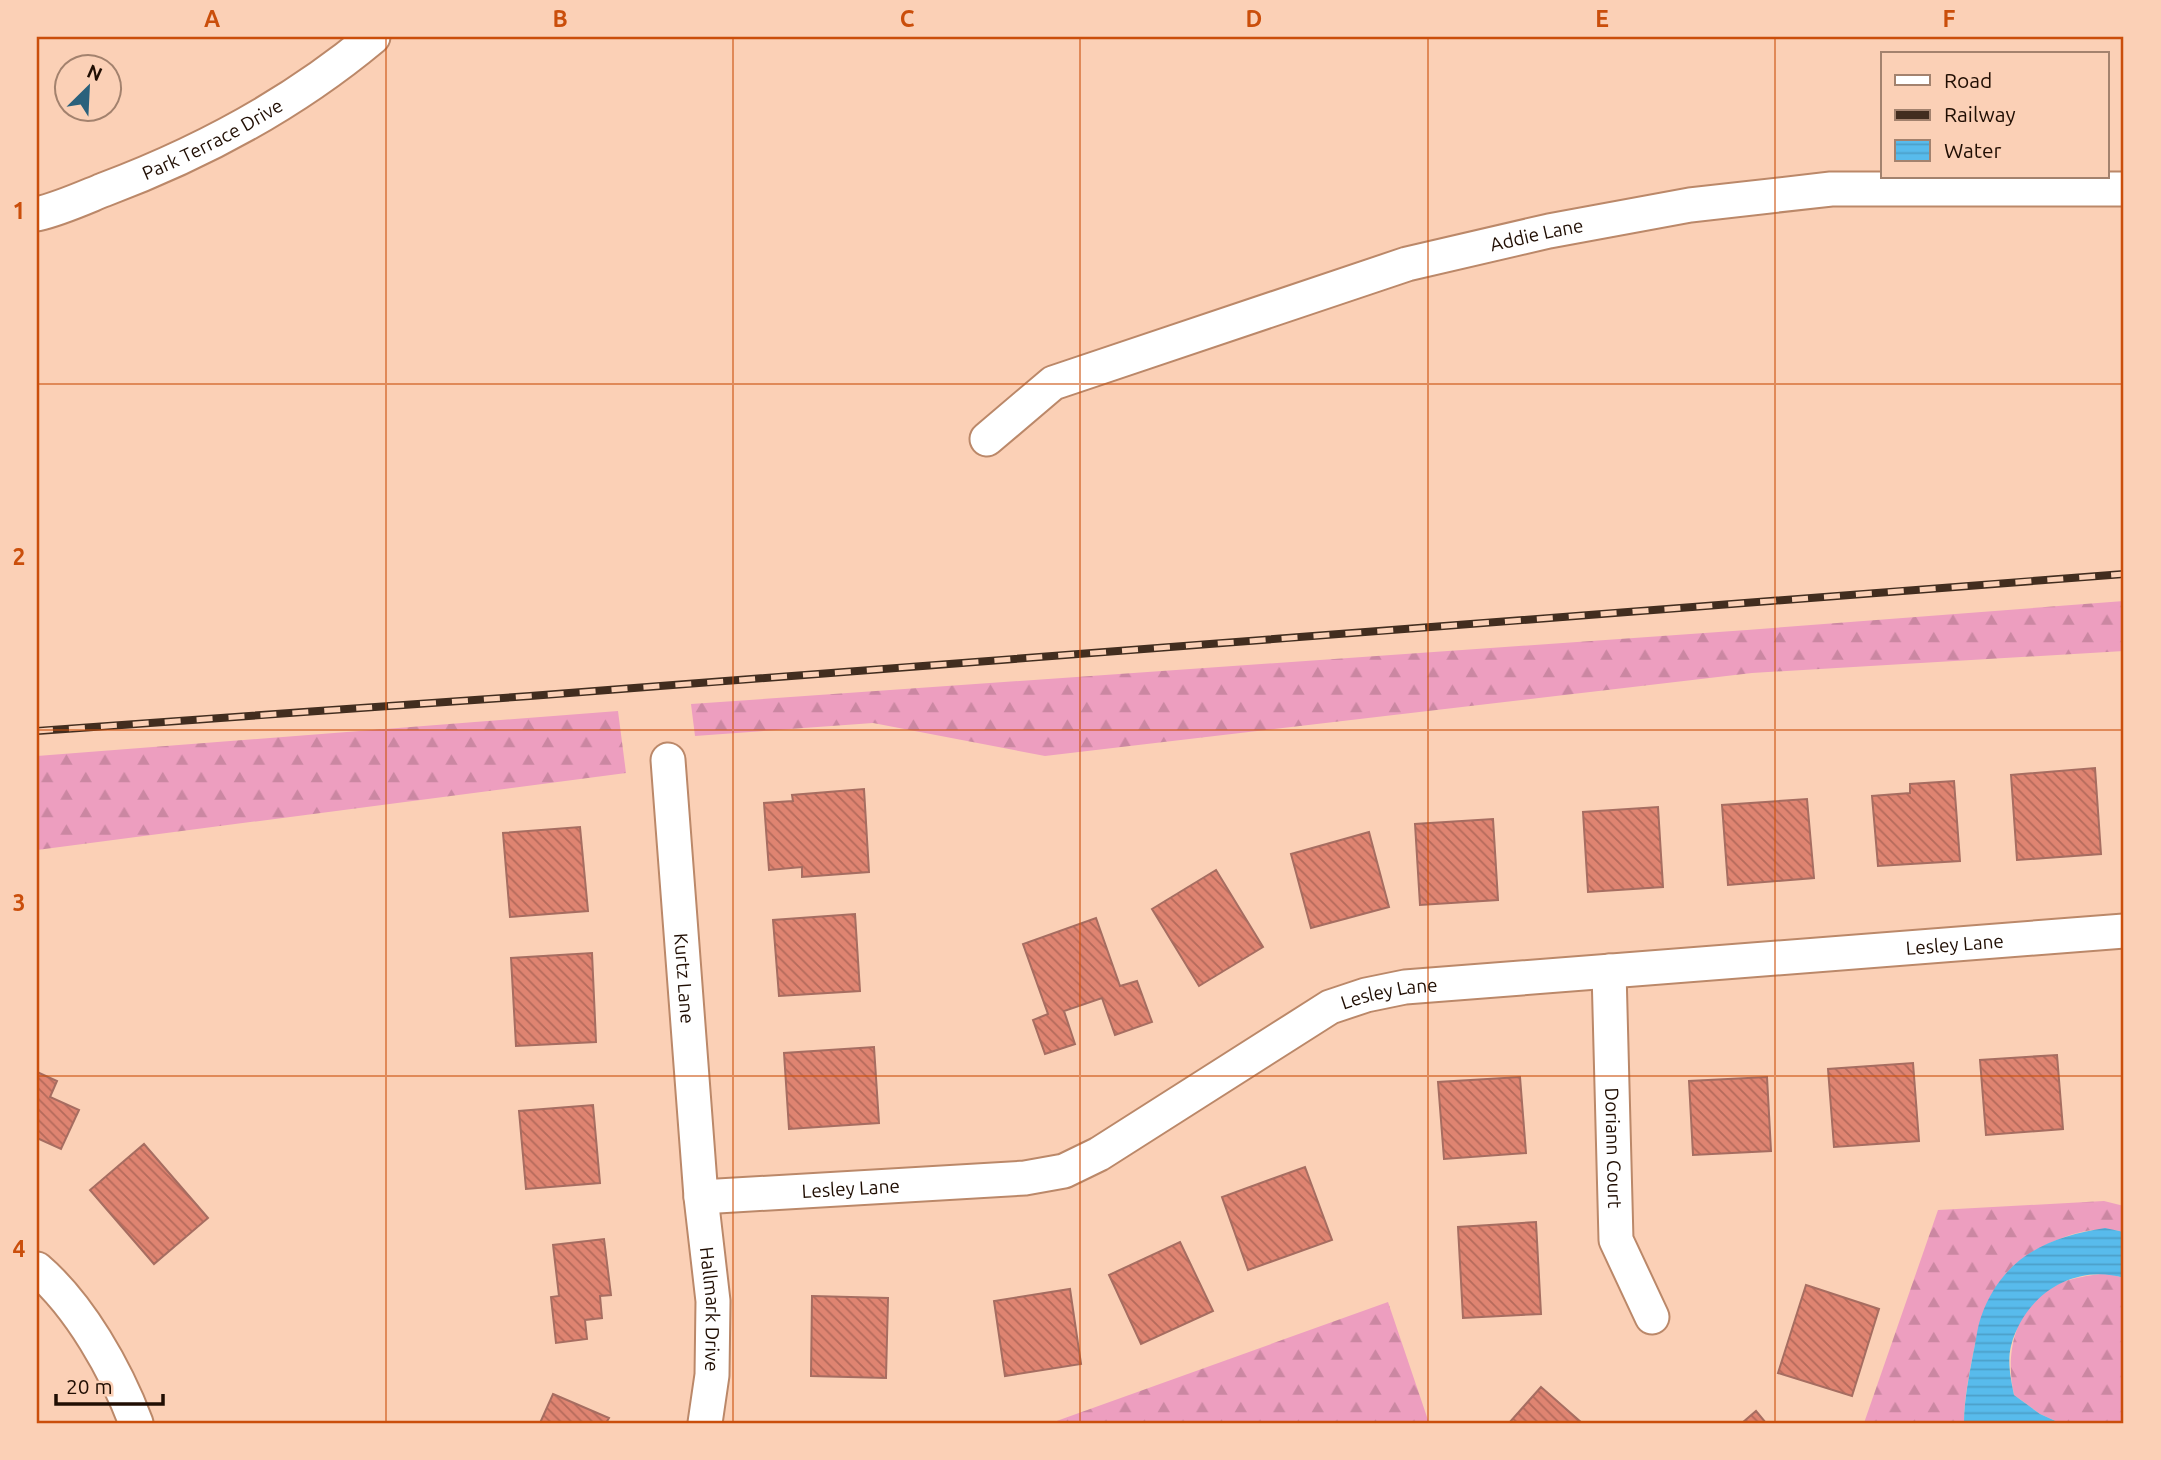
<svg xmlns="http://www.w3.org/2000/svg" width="2161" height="1460" font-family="Ubuntu,sans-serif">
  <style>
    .forest { fill: url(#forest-firs) }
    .water { fill: url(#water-rules) }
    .building { fill: url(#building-back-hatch); stroke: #a66d61; stroke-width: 2 }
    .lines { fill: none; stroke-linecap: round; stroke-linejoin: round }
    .street-casing { stroke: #bb8869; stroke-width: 37 }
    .street { stroke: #fff; stroke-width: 33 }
    .rail-casing { stroke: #422d1f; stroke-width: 8 }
    .rail { stroke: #fbd0b6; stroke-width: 5; stroke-dasharray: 16; stroke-linecap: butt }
    .grid { fill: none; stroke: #ca4e0b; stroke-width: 2; stroke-opacity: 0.55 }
    .labels { text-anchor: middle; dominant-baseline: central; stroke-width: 5; stroke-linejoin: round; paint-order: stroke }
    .street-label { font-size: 19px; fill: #200e03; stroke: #fbd0b6 }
    .neatline { fill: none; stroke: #ca4e0b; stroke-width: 2.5 }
    .grid-label { font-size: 23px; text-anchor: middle; font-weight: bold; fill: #ca4e0b }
  </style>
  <defs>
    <pattern id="forest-firs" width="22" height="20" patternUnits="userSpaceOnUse" patternTransform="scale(1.75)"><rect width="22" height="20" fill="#ed9ebf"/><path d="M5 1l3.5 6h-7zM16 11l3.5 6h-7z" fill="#cb87a2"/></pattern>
    <pattern id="water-rules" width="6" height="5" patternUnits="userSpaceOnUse" patternTransform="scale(1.75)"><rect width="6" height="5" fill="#58bbec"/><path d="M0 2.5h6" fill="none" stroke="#4ca0c9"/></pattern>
    <pattern id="building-back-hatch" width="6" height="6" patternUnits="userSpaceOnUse" patternTransform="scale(1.75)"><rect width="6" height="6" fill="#df8471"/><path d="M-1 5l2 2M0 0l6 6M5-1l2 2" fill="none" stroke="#b46a5b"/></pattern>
  </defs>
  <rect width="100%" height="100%" fill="#fbd0b6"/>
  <path class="forest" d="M 2124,601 L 2124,651 L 1752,673 L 1045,756 L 873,723 L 695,736 L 691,704 L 1747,630 Z
    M 618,711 L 626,773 L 37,850 L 37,756 Z
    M 2104,1201 L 2124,1206 L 2124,1232 C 2102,1227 2083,1230 2062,1238 C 1998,1262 1985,1297 1972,1359 C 1968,1380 1964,1402 1964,1423 L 1864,1423 L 1938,1210 Z
    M 2106,1273 L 2124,1278 L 2124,1423 L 2060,1423 L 2040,1414 L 2014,1395 C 2006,1358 2012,1317 2044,1292 C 2061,1279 2086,1276 2106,1273 Z
    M 1388,1302 L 1429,1423 L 1051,1423 Z"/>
  <path class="water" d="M 2105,1228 L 2124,1232 L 2124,1278 C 2073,1263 2024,1296 2011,1346 C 2007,1362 2011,1380 2014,1395 L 2040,1414 L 2060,1423 L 1964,1423 C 1964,1401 1969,1376 1973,1354 C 1976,1342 1977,1328 1981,1317 C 2002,1257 2048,1237 2105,1228 Z"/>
  <path class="building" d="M 2095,768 L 2101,854 L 2017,860 L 2011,775 Z
    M 1954,781 L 1960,861 L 1878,866 L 1872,796 L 1910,793 L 1910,784 Z
    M 864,789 L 869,872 L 802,877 L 802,867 L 769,870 L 764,803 L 793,801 L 792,795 Z
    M 1807,799 L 1814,878 L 1728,885 L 1722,805 Z
    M 1658,807 L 1663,887 L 1588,892 L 1583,812 Z
    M 1493,819 L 1498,900 L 1420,905 L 1415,824 Z
    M 580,827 L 588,911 L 510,917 L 503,833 Z
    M 1369,832 L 1389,907 L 1311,928 L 1291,854 Z
    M 1216,870 L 1263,947 L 1199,986 L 1152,909 Z
    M 855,914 L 860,991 L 779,996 L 773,920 Z
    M 1096,918 L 1120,986 L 1137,981 L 1152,1022 L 1115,1035 L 1102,998 L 1064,1011 L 1075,1044 L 1045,1054 L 1033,1020 L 1048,1014 L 1023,944 Z
    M 592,953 L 596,1042 L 516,1046 L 511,958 Z
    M 874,1047 L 879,1123 L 789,1129 L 784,1053 Z
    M 2057,1055 L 2063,1129 L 1986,1135 L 1980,1060 Z
    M 1913,1063 L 1919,1141 L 1834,1147 L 1828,1069 Z
    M 37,1072 L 57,1081 L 50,1097 L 79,1110 L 61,1149 L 37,1138 Z
    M 1520,1077 L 1526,1153 L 1444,1159 L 1438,1082 Z
    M 1767,1077 L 1771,1151 L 1693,1155 L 1689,1081 Z
    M 593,1105 L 600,1183 L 526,1189 L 519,1111 Z
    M 144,1144 L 208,1218 L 154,1264 L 90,1190 Z
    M 1305,1167 L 1332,1240 L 1248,1270 L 1222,1197 Z
    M 1536,1222 L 1541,1314 L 1463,1318 L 1458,1227 Z
    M 604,1239 L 611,1295 L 600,1296 L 602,1318 L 585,1320 L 587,1339 L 556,1343 L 551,1297 L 559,1296 L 553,1245 Z
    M 1180,1242 L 1213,1311 L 1141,1344 L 1109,1275 Z
    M 1806,1285 L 1879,1309 L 1852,1396 L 1778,1373 Z
    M 1070,1289 L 1081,1364 L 1005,1376 L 994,1301 Z
    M 812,1296 L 888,1298 L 886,1378 L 811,1376 Z
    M 1541,1387 L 1582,1423 L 1509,1423 Z
    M 553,1394 L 609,1418 L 606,1423 L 540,1423 Z
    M 1756,1411 L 1766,1423 L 1742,1423 Z"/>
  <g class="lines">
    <defs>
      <g id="street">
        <path id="s1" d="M 37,214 C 59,209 81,199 103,190 C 199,154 294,103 373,37"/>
        <path id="s2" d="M 987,439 L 1053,383 L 1407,264 L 1549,231 L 1690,205 L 1831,189 L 2124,189"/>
        <path id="s3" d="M 668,760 L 701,1197 L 713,1301 L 712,1375 L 705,1423"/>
        <path id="s4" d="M 1609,971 L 1616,1240 L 1652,1317"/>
        <path id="s5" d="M 701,1197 L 1025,1178 L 1064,1171 L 1099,1154 L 1330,1007 L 1366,995 L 1405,987 L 2124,931"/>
        <path d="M 37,1269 C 80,1306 116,1370 136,1423"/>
      </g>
    </defs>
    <use href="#street" class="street-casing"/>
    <use href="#street" class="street"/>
    <defs>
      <path id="rail" d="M 37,731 L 530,696 L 2124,574"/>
    </defs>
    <use href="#rail" class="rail-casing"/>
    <use href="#rail" class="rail"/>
  </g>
  <path class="grid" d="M 386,37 L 386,1423M 733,37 L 733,1423M 1080,37 L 1080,1423M 1428,37 L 1428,1423M 1775,37 L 1775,1423M 37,384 L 2124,384M 37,730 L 2124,730M 37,1076 L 2124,1076"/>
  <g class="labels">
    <g class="street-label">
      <text stroke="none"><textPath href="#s1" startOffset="191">Park Terrace Drive</textPath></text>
      <text stroke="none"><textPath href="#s2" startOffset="593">Addie Lane</textPath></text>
      <text stroke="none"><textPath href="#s5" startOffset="1306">Lesley Lane</textPath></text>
      <text stroke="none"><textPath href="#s3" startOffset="219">Kurtz Lane</textPath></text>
      <text stroke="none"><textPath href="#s5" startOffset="738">Lesley Lane</textPath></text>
      <text stroke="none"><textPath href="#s4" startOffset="177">Doriann Court</textPath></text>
      <text stroke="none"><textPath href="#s5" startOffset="150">Lesley Lane</textPath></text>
      <text stroke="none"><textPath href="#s3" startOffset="551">Hallmark Drive</textPath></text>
    </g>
  </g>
  <rect width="2161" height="1460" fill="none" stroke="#fbd0b6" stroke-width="77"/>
  <rect x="1881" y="52" width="228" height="126" fill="#fbd0b6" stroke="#a3826e" stroke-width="2"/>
  <rect x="1895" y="75" width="35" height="10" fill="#ffffff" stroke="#a3826e" stroke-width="2"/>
  <text x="1944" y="88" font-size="21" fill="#200e03">Road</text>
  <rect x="1895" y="110" width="35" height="10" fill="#422d1f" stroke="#a3826e" stroke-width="2"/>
  <text x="1944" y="122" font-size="21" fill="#200e03">Railway</text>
  <rect x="1895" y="140" width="35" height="21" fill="url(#water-rules)" stroke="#a3826e" stroke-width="2"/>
  <text x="1944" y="158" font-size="21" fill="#200e03">Water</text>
  <g transform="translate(88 88) rotate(24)"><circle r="33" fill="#fbd0b6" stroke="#a3826e" stroke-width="2"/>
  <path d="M0-5L12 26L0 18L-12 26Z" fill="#2a617c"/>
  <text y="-10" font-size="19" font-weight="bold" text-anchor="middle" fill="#200e03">N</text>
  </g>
  <path d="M56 1394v10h107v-10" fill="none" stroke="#200e03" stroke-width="3.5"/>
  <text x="66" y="1394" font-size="21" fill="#200e03" stroke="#fbd0b6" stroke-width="5" paint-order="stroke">20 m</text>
  <rect x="38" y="38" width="2084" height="1384" class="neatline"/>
  <g class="grid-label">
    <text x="212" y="27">A</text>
    <text x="560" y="27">B</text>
    <text x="907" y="27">C</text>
    <text x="1254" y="27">D</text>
    <text x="1602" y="27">E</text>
    <text x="1949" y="27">F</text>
    <text x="19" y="219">1</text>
    <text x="19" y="565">2</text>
    <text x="19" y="911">3</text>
    <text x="19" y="1257">4</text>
  </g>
</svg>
